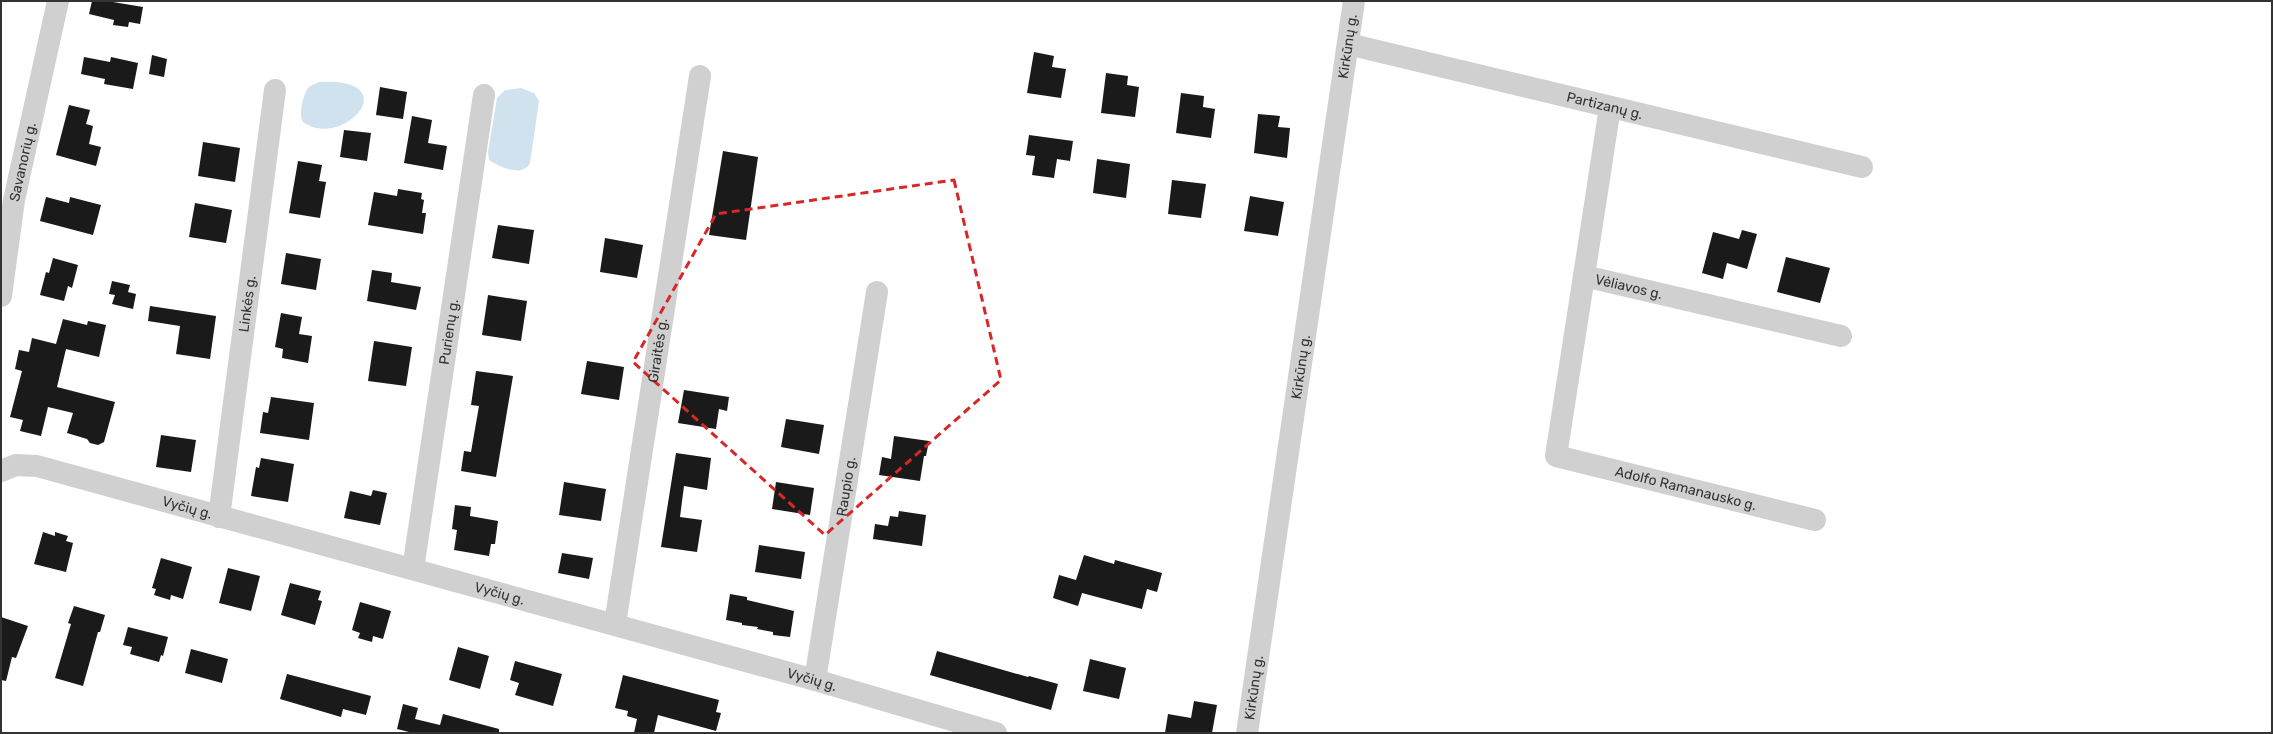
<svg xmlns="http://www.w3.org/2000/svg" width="2273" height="734" font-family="Rubik,sans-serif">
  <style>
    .water { fill: #cfe2ee }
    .building { fill: #1a1a1a }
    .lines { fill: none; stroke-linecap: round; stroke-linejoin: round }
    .minor { stroke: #d0d0d0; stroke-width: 22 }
    .marked { fill: none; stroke: #d62828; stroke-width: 3; stroke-dasharray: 8 5; stroke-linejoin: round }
    .labels { text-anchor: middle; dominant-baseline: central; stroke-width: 4; stroke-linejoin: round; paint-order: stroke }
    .street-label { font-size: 14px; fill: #333; stroke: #fff }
  </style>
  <rect width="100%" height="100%" fill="#fff"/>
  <path class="water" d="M 319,82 C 408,77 344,151 303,122 C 298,115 303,95 308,88 C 311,85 315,84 319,82 Z
    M 521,88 L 534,93 L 539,101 L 530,163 C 522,178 500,167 489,160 L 488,152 L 497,98 L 505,90 Z"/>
  <path class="building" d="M 92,1 L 107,1 L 143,7 L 140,24 L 129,22 L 128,27 L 113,25 L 114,20 L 89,14 Z
    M 1034,52 L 1054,56 L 1052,67 L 1066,69 L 1061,98 L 1027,93 Z
    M 152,55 L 167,59 L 164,77 L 149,74 Z
    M 84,57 L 110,62 L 111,57 L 138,63 L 133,89 L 104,84 L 105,79 L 81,74 Z
    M 1106,73 L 1128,76 L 1127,85 L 1139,87 L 1135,117 L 1101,113 Z
    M 380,87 L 407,92 L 403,119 L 376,115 Z
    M 1181,93 L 1204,96 L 1203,107 L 1215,109 L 1211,138 L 1176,133 Z
    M 69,105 L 90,110 L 86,124 L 93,126 L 89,144 L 101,147 L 96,166 L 56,155 Z
    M 1258,114 L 1280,116 L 1278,127 L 1290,128 L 1287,158 L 1254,153 Z
    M 412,116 L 432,120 L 428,143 L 447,146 L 443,170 L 404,163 Z
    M 344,130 L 371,133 L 367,161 L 340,157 Z
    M 1029,135 L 1073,141 L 1070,161 L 1057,159 L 1054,178 L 1032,175 L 1035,156 L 1026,155 Z
    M 203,142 L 240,148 L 235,182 L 198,176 Z
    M 723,151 L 758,157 L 746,240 L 709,235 Z
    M 1097,159 L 1130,164 L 1126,198 L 1093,193 Z
    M 298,161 L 322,165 L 319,181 L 326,182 L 320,218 L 289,213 Z
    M 1172,180 L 1206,184 L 1201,218 L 1168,214 Z
    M 398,189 L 422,193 L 421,199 L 424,200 L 422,213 L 426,213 L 423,234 L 368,225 L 374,192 L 397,196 Z
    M 1250,196 L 1284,202 L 1278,236 L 1244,231 Z
    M 46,197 L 69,203 L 70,197 L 101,205 L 93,235 L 40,221 Z
    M 195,203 L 232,210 L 226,243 L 189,237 Z
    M 498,225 L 534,230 L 529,264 L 492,258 Z
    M 1742,230 L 1757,234 L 1747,269 L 1727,263 L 1723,279 L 1702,273 L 1713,232 L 1739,239 Z
    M 605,238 L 643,245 L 637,278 L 600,272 Z
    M 286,253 L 321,259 L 316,290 L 281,284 Z
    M 1786,257 L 1830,268 L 1820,303 L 1777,292 Z
    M 53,258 L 78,265 L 72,288 L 68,286 L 64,301 L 40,295 L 46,272 L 49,273 Z
    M 372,270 L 392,273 L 391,282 L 421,287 L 416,310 L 367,301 Z
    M 112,281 L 130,285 L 128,292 L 136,294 L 133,309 L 112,304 L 115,295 L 109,294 Z
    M 488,295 L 527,301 L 521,341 L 482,335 Z
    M 150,306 L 216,316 L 210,359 L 176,354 L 180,326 L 148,321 Z
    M 281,313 L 302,317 L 299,334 L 312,336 L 308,363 L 282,358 L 283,349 L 275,347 Z
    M 63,319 L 87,325 L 88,321 L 106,325 L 99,357 L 66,349 L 57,387 L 115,402 L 104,442 L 98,445 L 90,443 L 87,439 L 67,433 L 73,413 L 48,407 L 41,436 L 20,431 L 23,420 L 10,417 L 22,371 L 15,369 L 19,350 L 29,352 L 32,338 L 56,344 Z
    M 374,341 L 412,347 L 406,386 L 368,381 Z
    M 587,361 L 624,367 L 619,400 L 581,394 Z
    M 476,371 L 513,376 L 496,477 L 461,471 L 464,451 L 471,452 L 479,406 L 471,405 Z
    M 684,390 L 729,397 L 727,411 L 719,409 L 716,429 L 678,423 Z
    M 271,397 L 314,403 L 309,440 L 260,433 L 263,412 L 268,413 Z
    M 786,419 L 824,425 L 819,454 L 781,447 Z
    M 161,435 L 196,440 L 191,472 L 156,467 Z
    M 894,436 L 929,441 L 926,456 L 924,456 L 920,481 L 879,475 L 882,457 L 891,459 Z
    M 676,453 L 711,458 L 707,490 L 684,486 L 680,517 L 702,520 L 697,552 L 661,547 Z
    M 261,458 L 294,464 L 288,502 L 251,496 L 256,467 L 259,468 Z
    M 564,482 L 606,489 L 601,521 L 559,515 Z
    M 776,482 L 814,488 L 810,515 L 772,509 Z
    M 373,490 L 387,493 L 380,525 L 344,518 L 350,491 L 371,496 Z
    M 455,505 L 471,507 L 470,516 L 498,521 L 495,544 L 491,544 L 489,556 L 454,550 L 457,530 L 452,529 Z
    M 899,511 L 926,515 L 922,546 L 873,539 L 875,524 L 888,526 L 890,516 L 898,517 Z
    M 43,532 L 55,536 L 55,532 L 68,536 L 66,541 L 73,543 L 66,572 L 34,564 Z
    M 759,545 L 805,552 L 801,579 L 755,572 Z
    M 562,553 L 593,558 L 589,579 L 558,573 Z
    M 1084,555 L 1114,564 L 1115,560 L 1162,573 L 1157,592 L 1147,589 L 1142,609 L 1082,593 L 1078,606 L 1053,598 L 1059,575 L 1076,580 Z
    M 161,558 L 192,567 L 183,599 L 171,595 L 170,600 L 154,595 L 156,589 L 152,588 Z
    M 228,568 L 260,576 L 251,611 L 219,603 Z
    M 290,583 L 321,591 L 318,600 L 322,601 L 315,625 L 281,615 Z
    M 730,594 L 747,597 L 747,600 L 794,611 L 790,637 L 773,635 L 773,632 L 757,629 L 758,627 L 742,625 L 742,623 L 726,620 Z
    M 360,602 L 391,611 L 383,639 L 373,636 L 372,642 L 358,638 L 360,633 L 352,630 Z
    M 74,606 L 105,615 L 100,632 L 98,632 L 83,686 L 55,678 L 71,624 L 68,623 Z
    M 1,617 L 28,626 L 16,658 L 12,657 L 6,681 L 1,680 Z
    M 128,627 L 168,637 L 163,656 L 161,655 L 159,662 L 130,654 L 132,647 L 123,645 Z
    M 458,647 L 489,656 L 480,689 L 449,680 Z
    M 191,649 L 228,659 L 222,683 L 185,673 Z
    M 937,651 L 1028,677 L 1029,676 L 1058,684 L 1051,710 L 930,675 Z
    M 1090,659 L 1126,668 L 1119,699 L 1083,691 Z
    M 515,661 L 562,674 L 553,706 L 515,695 L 519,683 L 510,680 Z
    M 287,674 L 371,696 L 366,715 L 343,709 L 341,717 L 280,699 Z
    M 623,675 L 719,700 L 716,712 L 721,713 L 716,731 L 658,715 L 654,733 L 634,733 L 637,719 L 627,716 L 628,711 L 615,708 Z
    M 1194,701 L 1217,705 L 1212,733 L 1165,733 L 1168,714 L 1191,718 Z
    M 403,704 L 418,708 L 415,719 L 440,725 L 443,714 L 499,729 L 499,733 L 413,733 L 397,729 Z"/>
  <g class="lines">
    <g class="minor">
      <path id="s1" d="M 1348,44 L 1862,167"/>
      <path id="s2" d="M 1610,107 L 1584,276 L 1841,336"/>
      <path id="s3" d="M 1584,276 L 1556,456 L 1815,520"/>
      <path id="s4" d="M 1,296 L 14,200 L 58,1"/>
      <path id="s5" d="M 1,471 L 16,465 L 37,466 L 815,680 L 996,733"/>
      <path id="s6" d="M 219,517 L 275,90"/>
      <path id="s7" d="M 413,569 L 484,95"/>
      <path id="s8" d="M 615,624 L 700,76"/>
      <path id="s9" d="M 815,680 L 877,292"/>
      <path id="s10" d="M 1247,733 L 1354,1"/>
    </g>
  </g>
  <path class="marked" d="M 954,180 L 1001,380 L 825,535 L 633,362 L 716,214 Z"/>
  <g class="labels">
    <g class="street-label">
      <text stroke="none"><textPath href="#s10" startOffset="694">Kirkūnų g.</textPath></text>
      <text stroke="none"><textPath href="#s1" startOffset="264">Partizanų g.</textPath></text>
      <text stroke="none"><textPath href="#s4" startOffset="136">Savanorių g.</textPath></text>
      <text stroke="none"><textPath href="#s2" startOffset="217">Vėliavos g.</textPath></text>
      <text stroke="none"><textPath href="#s6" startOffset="215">Linkės g.</textPath></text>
      <text stroke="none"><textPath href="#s7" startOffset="240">Purienų g.</textPath></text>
      <text stroke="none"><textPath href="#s8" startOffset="277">Giraitės g.</textPath></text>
      <text stroke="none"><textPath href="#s10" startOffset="370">Kirkūnų g.</textPath></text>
      <text stroke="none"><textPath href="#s9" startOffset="196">Raupio g.</textPath></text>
      <text stroke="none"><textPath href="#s3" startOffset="316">Adolfo Ramanausko g.</textPath></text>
      <text stroke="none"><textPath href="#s5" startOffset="193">Vyčių g.</textPath></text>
      <text stroke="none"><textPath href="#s5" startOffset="517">Vyčių g.</textPath></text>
      <text stroke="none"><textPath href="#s5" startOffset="841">Vyčių g.</textPath></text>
      <text stroke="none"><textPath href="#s10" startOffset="46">Kirkūnų g.</textPath></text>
    </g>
  </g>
  <rect width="2273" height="734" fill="none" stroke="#333333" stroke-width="4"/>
</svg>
